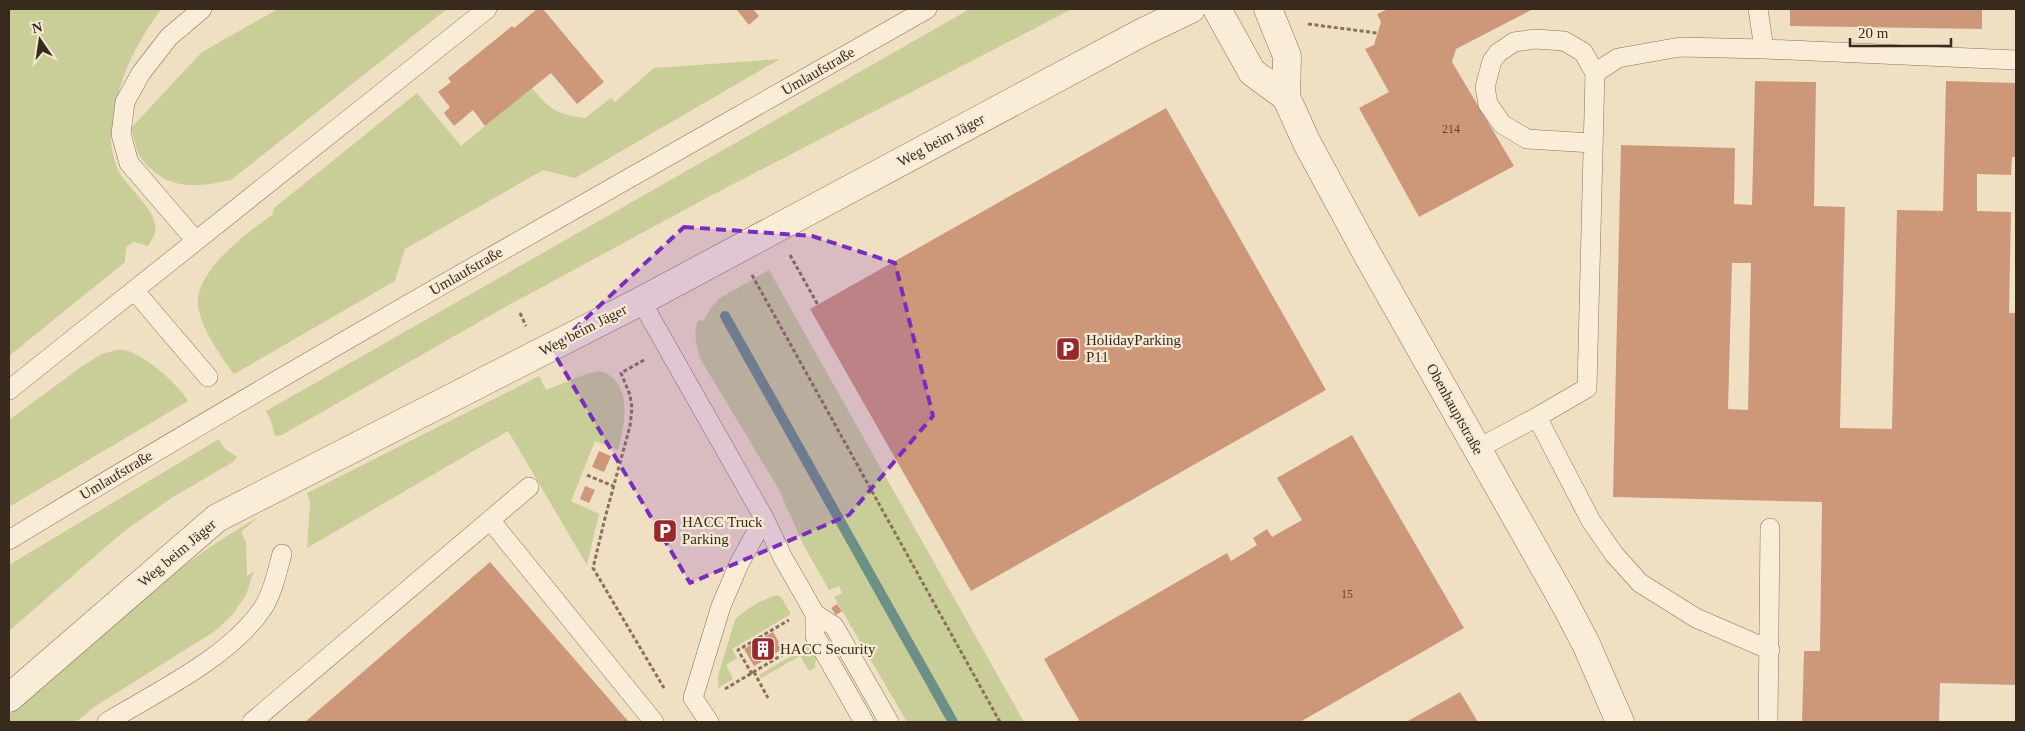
<svg xmlns="http://www.w3.org/2000/svg" width="2025" height="731" font-family="Georgia,serif">
  <style>
    .green { fill: #c9cd97 }
    .lines { fill: none; stroke-linecap: round; stroke-linejoin: round }
    .stream { stroke: #6c9085; stroke-width: 10 }
    .building { fill: #cd9879; fill-rule: evenodd }
    .service-casing { stroke: #89715a; stroke-width: 20 }
    .tertiary-casing { stroke: #89715a; stroke-width: 29 }
    .path { stroke: #89715a; stroke-width: 3; stroke-dasharray: 4 2.5; stroke-linecap: butt }
    .service { stroke: #f9edd7; stroke-width: 19 }
    .tertiary { stroke: #f9edd7; stroke-width: 28 }
    .marked { fill: #7b2cbf; fill-opacity: 0.2; stroke: #7b2cbf; stroke-width: 4; stroke-dasharray: 10 6; stroke-linejoin: round }
    .labels { text-anchor: middle; dominant-baseline: central; stroke-width: 4.5; stroke-linejoin: round; paint-order: stroke }
    .number-label { font-size: 12px; fill: #5e4635 }
    .street-label { font-size: 15px; fill: #392a1e; stroke: #f6ead3 }
    .poi-label { font-size: 15px; fill: #392a1e; stroke: #f6ead3; text-anchor: start }
  </style>
  <rect width="100%" height="100%" fill="#efe0c4"/>
  <path class="green" d="M 9,9 L 161,9 C 135,46 118,78 113,123 C 111,134 110,143 113,154 C 114,159 116,166 119,172 C 128,188 160,213 155,233 C 154,237 150,242 148,246 L 134,242 L 126,247 L 125,262 L 9,356 Z
    M 278,9 L 447,9 L 231,180 C 196,188 166,191 141,158 C 136,151 134,137 131,128 L 202,52 Z
    M 970,9 L 1072,9 L 712,195 L 498,311 L 282,435 L 275,436 L 271,421 L 266,411 Z
    M 780,59 L 575,178 L 543,170 L 405,249 L 395,281 L 234,374 C 221,357 201,328 198,306 C 194,270 248,233 273,214 L 274,208 L 417,93 L 461,146 L 532,88 C 550,110 557,114 585,118 L 611,98 L 615,102 L 654,68 Z
    M 769,270 L 1024,722 L 907,722 L 834,597 L 842,593 L 839,586 L 829,590 L 804,546 L 778,488 L 701,360 C 696,346 693,334 698,320 L 703,321 L 712,306 L 720,298 Z
    M 116,350 C 121,350 127,350 131,352 C 150,360 177,383 188,401 L 9,507 L 9,420 L 81,367 L 100,355 Z
    M 600,371 C 634,381 625,424 618,450 L 595,441 L 571,501 L 599,514 L 587,565 L 508,431 L 307,548 L 310,503 L 307,493 L 539,376 L 546,390 L 589,373 Z
    M 219,439 L 224,448 L 237,457 L 233,462 L 173,497 L 123,532 L 9,631 L 9,565 Z
    M 257,518 L 241,532 L 246,542 L 247,576 L 254,571 L 246,595 L 233,614 L 215,631 L 94,707 L 76,722 L 9,722 L 9,715 C 88,646 165,570 257,518 Z
    M 777,595 L 781,597 L 791,614 L 732,649 L 737,658 L 726,665 L 733,679 L 718,688 L 718,676 L 735,620 C 744,610 763,599 777,595 Z
    M 810,645 L 816,656 L 815,668 L 809,671 L 800,656 L 761,678 L 759,675 Z"/>
  <g class="lines">
    <path class="stream" d="M 725,316 L 953,722"/>
  </g>
  <path class="building" d="M 537,9 L 543,9 L 604,82 L 577,104 L 551,73 L 485,126 L 473,110 L 454,126 L 444,113 L 450,107 L 438,92 L 451,82 L 448,78 L 512,26 L 514,28 Z
    M 736,9 L 753,9 L 759,16 L 749,25 Z
    M 1388,9 L 1533,9 L 1456,49 L 1452,62 L 1514,166 L 1419,217 L 1359,108 L 1389,92 L 1365,49 L 1374,45 L 1381,22 L 1377,14 Z
    M 1790,9 L 1982,9 L 1982,29 L 1790,26 Z
    M 1755,81 L 1816,82 L 1814,206 L 1845,207 L 1840,428 L 1892,429 L 1897,210 L 1943,211 L 1946,81 L 2016,83 L 2016,157 L 2012,157 L 2011,175 L 1977,174 L 1977,211 L 2011,212 L 2009,313 L 2016,313 L 2016,685 L 1940,683 L 1939,722 L 1802,722 L 1804,651 L 1820,651 L 1822,502 L 1613,497 L 1621,145 L 1735,148 L 1734,204 L 1752,205 ZM 1732,263 L 1751,263 L 1748,410 L 1728,409 Z
    M 1166,108 L 1326,390 L 971,591 L 810,309 Z
    M 1352,435 L 1464,628 L 1300,722 L 1080,722 L 1044,659 L 1227,553 L 1231,561 L 1257,545 L 1253,538 L 1267,529 L 1272,537 L 1302,520 L 1277,478 Z
    M 599,451 L 611,456 L 604,472 L 592,467 Z
    M 585,486 L 595,490 L 589,503 L 580,499 Z
    M 490,562 L 629,722 L 305,722 Z
    M 837,604 L 842,611 L 836,615 L 831,608 Z
    M 773,632 L 783,649 L 754,666 L 744,649 Z
    M 1460,692 L 1478,722 L 1406,722 Z"/>
  <g class="lines">
    <defs>
      <path id="service" d="M 1758,9 L 1764,49
        M 1592,143 L 1527,139 L 1502,124 L 1488,104 L 1485,87 L 1492,61 L 1498,53 L 1514,42 L 1535,39 L 1564,41 L 1583,52 L 1595,73
        M 196,241 L 129,163 L 121,134 L 125,102 L 141,73 L 169,37 L 202,9
        M 134,290 L 208,377
        M 641,301 L 764,518 L 783,558 L 815,614 L 834,626 L 889,722
        M 9,390 L 487,9
        M 1537,417 L 1587,388 L 1595,73 L 1618,58 L 1680,47 L 1764,49 L 2016,60
        M 1477,449 L 1537,417 L 1591,521 L 1614,554 L 1640,583 L 1696,618 L 1770,650
        M 490,520 L 654,722
        M 9,540 C 311,356 620,184 927,9
        M 815,614 L 815,636 L 864,722
        M 107,722 C 157,692 230,657 263,608 C 273,592 277,572 282,554
        M 252,722 L 529,487
        M 709,722 L 693,698 L 721,606 L 739,564 L 764,518
        M 1768,722 L 1770,528"/>
      <path id="tertiary" d="M 1217,9 L 1252,72 L 1286,97
        M 1268,9 L 1287,56 L 1286,97 L 1307,143 L 1366,252 L 1564,602 L 1586,644 L 1620,722
        M 9,698 L 217,518 L 641,301 L 1141,33 L 1191,9"/>
    </defs>
    <use href="#service" class="service-casing"/>
    <use href="#tertiary" class="tertiary-casing"/>
    <path class="path" d="M 1308,24 L 1377,33
      M 790,255 L 818,305
      M 752,275 L 1000,722
      M 520,313 L 526,326
      M 644,360 L 621,373 L 630,395 L 632,408 L 630,426 L 605,518 L 593,568 L 664,688
      M 587,475 L 613,486
      M 754,672 L 768,698
      M 752,674 L 738,650 L 789,620
      M 725,689 L 792,649"/>
    <use href="#service" class="service"/>
    <use href="#tertiary" class="tertiary"/>
  </g>
  <path class="marked" d="M 684,227 L 812,236 L 895,263 L 933,416 L 849,515 L 690,583 L 552,350 Z"/>
  <defs>
    <symbol id="parking-square" viewBox="-11 -11 22 22"><rect x="-9" y="-9" width="18" height="18" rx="4" fill="#99292f" stroke="#f6ead3"/><path d="M-3.5-5.5H1a3.5 3.5 0 0 1 0 7H-1V5.5H-3.5ZM-1-3.4V-.6H.8a1.4 1.4 0 0 0 0-2.8Z" fill="#fff"/></symbol>
    <symbol id="building-square" viewBox="-11 -11 22 22"><rect x="-9" y="-9" width="18" height="18" rx="4" fill="#99292f" stroke="#f6ead3"/><path d="M-4-6H4V6H1V3H-1V6H-4ZM-2.5-4.3h1.7v1.8h-1.7ZM.8-4.3h1.7v1.8H.8ZM-2.5-1h1.7V.8h-1.7ZM.8-1h1.7V.8H.8Z" fill="#fff"/></symbol>
  </defs>
  <g fill-rule="evenodd">
    <use href="#parking-square" x="1054" y="335" width="28" height="28"/>
    <use href="#parking-square" x="651" y="517" width="28" height="28"/>
    <use href="#building-square" x="749" y="635" width="28" height="28"/>
  </g>
  <g class="labels">
    <g class="number-label">
      <text x="1451" y="129">214</text>
      <text x="1347" y="594">15</text>
    </g>
    <g class="street-label">
      <text transform="translate(818 71) rotate(-30)">Umlaufstraße</text>
      <text transform="translate(941 140) rotate(-28)">Weg beim Jäger</text>
      <text transform="translate(466 271) rotate(-30)">Umlaufstraße</text>
      <text transform="translate(583 330) rotate(-27)">Weg beim Jäger</text>
      <text transform="translate(1455 409) rotate(61)">Obenhauptstraße</text>
      <text transform="translate(116 475) rotate(-31)">Umlaufstraße</text>
      <text transform="translate(177 553) rotate(-40)">Weg beim Jäger</text>
    </g>
    <g class="poi-label">
      <text x="1086" y="340">HolidayParking<tspan x="1086" dy="17">P11</tspan></text>
      <text x="682" y="522">HACC Truck<tspan x="682" dy="17">Parking</tspan></text>
      <text x="780" y="649">HACC Security</text>
    </g>
  </g>
  <rect width="2025" height="731" fill="none" stroke="#392a1e" stroke-width="20"/>
  <g transform="translate(40 40) rotate(347)" stroke="#f6ead3" stroke-width="4" paint-order="stroke">
  <path d="M0-4L9 19L0 12L-9 19Z" fill="#392a1e"/>
  <text y="-8" font-size="14" font-weight="bold" text-anchor="middle" fill="#392a1e">N</text>
  </g>
  <path d="M1850 38v8h101v-8" fill="none" stroke="#392a1e" stroke-width="2.5"/>
  <text x="1858" y="38" font-size="15" fill="#392a1e" stroke="#f6ead3" stroke-width="4" paint-order="stroke">20 m</text>
</svg>
